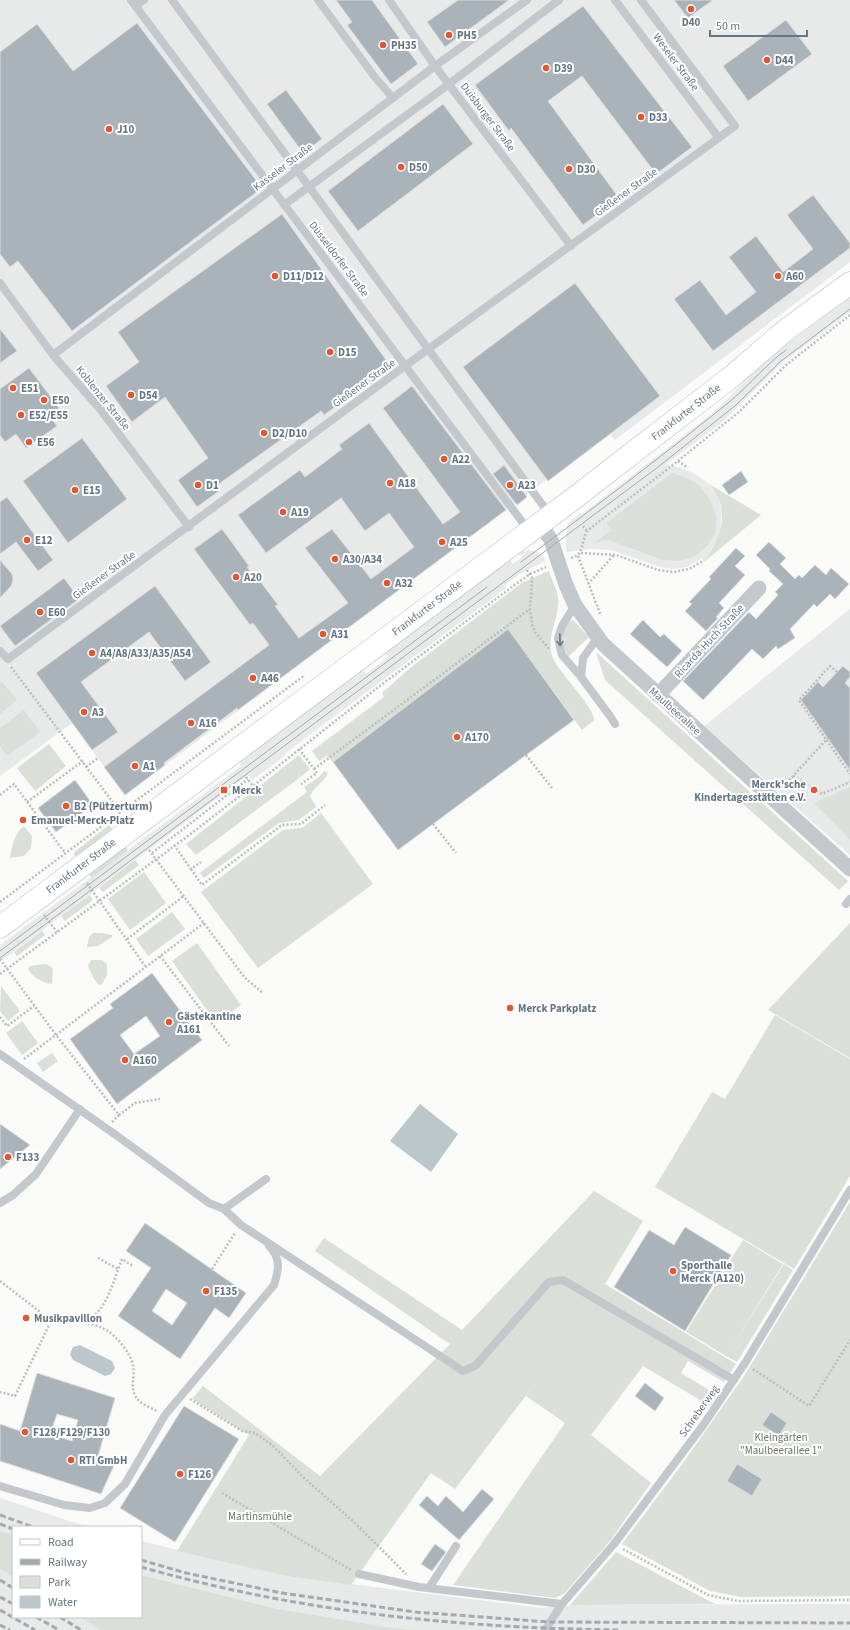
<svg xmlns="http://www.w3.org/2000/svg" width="850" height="1630" font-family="'Source Sans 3',sans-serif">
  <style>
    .built { fill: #e8e9e9; fill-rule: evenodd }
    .green { fill: #dadfd7 }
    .water { fill: #bbc7cb }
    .building { fill: #aab3b9; stroke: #dcdcda; fill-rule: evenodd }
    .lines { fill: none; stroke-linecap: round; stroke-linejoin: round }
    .secondary-casing { stroke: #b3babf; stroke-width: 23 }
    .path { stroke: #bbbfc2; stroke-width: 2.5; stroke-dasharray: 2 2; stroke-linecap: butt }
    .lane { stroke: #c3c8cc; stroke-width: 8 }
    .street { stroke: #c3c8cc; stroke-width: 15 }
    .secondary { stroke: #fff; stroke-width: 22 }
    .tram { stroke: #a2aab0; stroke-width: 1 }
    .rail { stroke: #a2aab0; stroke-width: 3; stroke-dasharray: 6 3; stroke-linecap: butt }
    .oneway { stroke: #6a7a87 }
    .poi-dot { fill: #e4572e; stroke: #fff; stroke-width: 1.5 }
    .labels { text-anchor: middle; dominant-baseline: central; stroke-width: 4; stroke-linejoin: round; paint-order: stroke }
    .poi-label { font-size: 11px; font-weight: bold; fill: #657683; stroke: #fff; text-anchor: start }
    .street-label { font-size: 11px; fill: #657683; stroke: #fff }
    .park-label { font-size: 11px; fill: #687a64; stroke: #fff }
  </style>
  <rect width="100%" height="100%" fill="#fafaf8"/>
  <path class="built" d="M 0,0 L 850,0 L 850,262 L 615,440 L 609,433 L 125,795 L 72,723 L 0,776 Z
    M 850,297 L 850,312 L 783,362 L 720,424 L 666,464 L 684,469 L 695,474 L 709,484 L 716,491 L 722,512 L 720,531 L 717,540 L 704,562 L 702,558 L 687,567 L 673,569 L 660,567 L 611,550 L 590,549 L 566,552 L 566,534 L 568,523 L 581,513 L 582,514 L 713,413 L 764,362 ZM 606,523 L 626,546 L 608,540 L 596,541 L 611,530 Z
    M 528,550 L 536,551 L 544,557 L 545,561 L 521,573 L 505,585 L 506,588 L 288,751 L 277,762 L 252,780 L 248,775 L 0,962 L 0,945 L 241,766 L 238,760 L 362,670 L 366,674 L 388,657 L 385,653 L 510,560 L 513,564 L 522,557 L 519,553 Z
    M 850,609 L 850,855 L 704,726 Z
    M 0,1498 L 72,1522 L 92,1527 L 13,1527 L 13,1535 L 0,1531 Z
    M 141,1541 L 287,1576 L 542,1608 L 570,1605 L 850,1604 L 850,1630 L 423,1630 L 398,1629 L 278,1609 L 141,1575 Z
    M 0,1569 L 13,1577 L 13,1617 L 79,1617 L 101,1630 L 0,1630 Z"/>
  <path class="green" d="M 672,473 L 687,478 L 699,485 L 711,501 L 716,517 L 716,532 L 708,545 L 695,556 L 680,561 L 663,560 L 608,540 L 595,542 L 611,530 L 606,523 Z
    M 709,484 L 761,515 L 704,562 C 721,537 732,510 709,484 Z
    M 549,571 C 552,581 560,594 558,606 C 556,626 544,643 555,662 C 562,675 595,709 594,720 L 582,730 L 508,629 L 333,762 L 327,756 L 319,761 L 312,751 L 384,697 L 382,693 L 410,668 L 523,582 Z
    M 573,620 L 589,637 L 568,657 C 563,647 558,625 573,620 Z
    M 596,652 L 848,881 L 839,890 L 605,680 Z
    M 2,682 L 17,700 L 0,714 L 0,683 Z
    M 24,710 L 40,732 L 7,756 L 0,746 L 0,728 Z
    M 49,744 L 66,766 L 35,791 L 17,768 Z
    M 299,755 L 310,769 L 298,779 L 196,855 L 186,844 Z
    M 324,771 L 328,773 C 324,782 315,786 310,796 L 316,807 L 299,820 L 279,823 L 204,878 L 200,873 L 307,792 L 304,787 L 319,777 Z
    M 850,787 L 850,840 L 814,803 Z
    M 321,813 L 373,884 L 258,968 L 201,892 L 283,830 L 302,828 Z
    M 109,825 L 112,829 L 76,857 L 73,853 Z
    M 24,826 L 32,836 L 31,848 L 24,856 L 10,858 C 12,845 14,834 24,826 Z
    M 125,846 L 128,850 L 92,878 L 88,873 Z
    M 135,860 L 139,865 L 103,892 L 99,888 Z
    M 144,872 L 166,903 L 130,930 L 108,899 Z
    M 90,895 L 93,900 L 65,921 L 61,916 Z
    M 172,912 L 185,929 L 148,956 L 136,939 Z
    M 850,923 L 850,1058 L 768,1010 Z
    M 42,931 L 45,935 L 17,956 L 14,952 Z
    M 93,933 L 102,933 L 112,935 L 112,937 L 98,946 L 87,947 L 89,937 Z
    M 197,943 L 241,1005 L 216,1023 L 172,961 Z
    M 91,960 L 102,960 L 107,964 L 107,975 L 102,984 L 99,985 L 94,979 L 88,966 Z
    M 45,964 L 50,966 L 53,969 L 52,984 C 43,983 32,977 28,969 L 30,966 Z
    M 1,986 L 20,1011 L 8,1021 L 0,1011 Z
    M 775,1015 L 850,1059 L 850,1176 L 794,1269 L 655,1187 L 712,1092 L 725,1099 Z
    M 22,1021 L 38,1043 L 22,1055 L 6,1033 Z
    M 52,1053 L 58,1061 L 43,1072 L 37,1063 Z
    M 594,1191 L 643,1221 L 605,1284 L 736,1364 L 724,1382 L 688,1361 L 681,1373 L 717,1395 L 710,1406 L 643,1366 L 591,1435 L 651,1483 L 610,1541 L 564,1594 L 555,1598 L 453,1585 L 565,1423 L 526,1396 L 537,1381 L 455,1489 L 431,1473 L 351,1585 L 287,1576 L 177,1551 L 249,1435 L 192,1399 L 203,1386 L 320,1476 L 450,1344 L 315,1251 L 324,1238 L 462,1330 Z
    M 850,1202 L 850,1596 L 741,1597 L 710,1591 L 622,1544 L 683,1463 L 744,1376 Z
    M 743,1240 L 783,1264 L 726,1356 L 686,1332 Z
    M 784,1264 L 793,1270 L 737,1362 L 726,1356 Z
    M 0,1531 L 13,1535 L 13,1577 L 0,1569 Z
    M 616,1552 L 715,1604 L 570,1605 Z
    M 141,1575 L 278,1609 L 398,1629 L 423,1630 L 101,1630 L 79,1617 L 141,1617 Z"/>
  <path class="water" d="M 420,1104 L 458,1134 L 431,1172 L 390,1141 Z
    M 80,1345 L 112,1361 L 115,1368 L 111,1374 L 105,1376 L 73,1360 L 70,1354 L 73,1347 Z"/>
  <path class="building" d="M 336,0 L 372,0 L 418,64 L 391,84 L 347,25 L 352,22 Z
    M 458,0 L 509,0 L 445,47 L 427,22 Z
    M 674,0 L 713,0 L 688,18 Z
    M 583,6 L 692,147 L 656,174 L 582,76 L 548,101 L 619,198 L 583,225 L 511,128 L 509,131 L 475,85 Z
    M 786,20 L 812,54 L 748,101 L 723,66 Z
    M 137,23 L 262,188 L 72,331 L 18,261 L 10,267 L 0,254 L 0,52 L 37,24 L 73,71 Z
    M 286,90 L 322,139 L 303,153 L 267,104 Z
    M 443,104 L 473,144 L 358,231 L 328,191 Z
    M 813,195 L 850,243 L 850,248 L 713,351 L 674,299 L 700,280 L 726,315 L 756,292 L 729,257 L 756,236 L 783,272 L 813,249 L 787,215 Z
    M 282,214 L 391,367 L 324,415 L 321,411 L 216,486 L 219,491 L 197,507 L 178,480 L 208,458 L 165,397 L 132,422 L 106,386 L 139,362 L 118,332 Z
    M 575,283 L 660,396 L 548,481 L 463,367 Z
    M 0,329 L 17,351 L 0,363 Z
    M 29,368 L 59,408 L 49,416 L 57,426 L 26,448 L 16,434 L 5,442 L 0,435 L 0,389 Z
    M 412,386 L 506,510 L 238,710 L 237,708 L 164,763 L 165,765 L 125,795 L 104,767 L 269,645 L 253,623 L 250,625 L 194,549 L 222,529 L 249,566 L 247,567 L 258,582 L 260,581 L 278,605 L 275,606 L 299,638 L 348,603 L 305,548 L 332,529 L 371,579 L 414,547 L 389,513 L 365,531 L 341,498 L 266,553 L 238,515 L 300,470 L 305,477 L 342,449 L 339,445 L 369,423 L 443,524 L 460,512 L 383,408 Z
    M 82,438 L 127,499 L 68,543 L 23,481 Z
    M 504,465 L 527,497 L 517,505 L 493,474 Z
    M 741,471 L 748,482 L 729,495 L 722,485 Z
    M 7,497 L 53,560 L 38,571 L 16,542 L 0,554 L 0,502 Z
    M 769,542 L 786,558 L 780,564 L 795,579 L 799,575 L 802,578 L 815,565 L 826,575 L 831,568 L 849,584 L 835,599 L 830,594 L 817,607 L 814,604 L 790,629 L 795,638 L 778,649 L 776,646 L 763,659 L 752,649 L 703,700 L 683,681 L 749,612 L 756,619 L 778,595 L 775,592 L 783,584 L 769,571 L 770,569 L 756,555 Z
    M 736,548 L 745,556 L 735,566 L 745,575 L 719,603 L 724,608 L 716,617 L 718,618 L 706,631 L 685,611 L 692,604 L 689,602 L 711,579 L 709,577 Z
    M 0,560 L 12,574 L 13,580 L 11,586 L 0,598 Z
    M 64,578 L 79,599 L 15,646 L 0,626 Z
    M 155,586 L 211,662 L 185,681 L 149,632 L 81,682 L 118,732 L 92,750 L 36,673 Z
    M 643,620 L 660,637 L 664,634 L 682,651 L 667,667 L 630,634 Z
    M 508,629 L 574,720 L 526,755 L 398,850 L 333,762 Z
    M 843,666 L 850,672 L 850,677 L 845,683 L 850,688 L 850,770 L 801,700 L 818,682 L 823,687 Z
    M 75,780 L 93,805 L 56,832 L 38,808 Z
    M 152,973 L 202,1040 L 117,1104 L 70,1039 L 113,1008 L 110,1004 ZM 146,1016 L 160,1036 L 134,1054 L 120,1035 Z
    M 0,1124 L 30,1145 L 0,1169 Z
    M 145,1223 L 246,1293 L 229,1318 L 215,1308 L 180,1359 L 118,1316 L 151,1268 L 126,1251 ZM 166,1289 L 187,1303 L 172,1325 L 152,1311 Z
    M 685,1227 L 731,1255 L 685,1331 L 614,1287 L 649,1230 L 674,1245 Z
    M 37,1373 L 115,1398 L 98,1456 L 116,1461 L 101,1494 L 0,1461 L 0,1424 L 20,1431 ZM 57,1414 L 78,1420 L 72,1441 L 50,1434 Z
    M 645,1383 L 664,1398 L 655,1411 L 635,1396 Z
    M 184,1406 L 239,1439 L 175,1542 L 120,1508 Z
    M 771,1412 L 787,1423 L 779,1436 L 762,1425 Z
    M 737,1464 L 762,1479 L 752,1496 L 727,1481 Z
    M 482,1489 L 494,1499 L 459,1540 L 419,1505 L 427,1496 L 438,1506 L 446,1496 L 463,1512 Z
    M 435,1544 L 446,1552 L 432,1571 L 421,1564 Z"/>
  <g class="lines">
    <defs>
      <path id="secondary" d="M 0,927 L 573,499 L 731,377 L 786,330 L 850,283"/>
    </defs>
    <use href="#secondary" class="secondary-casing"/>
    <path class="path" d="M 678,461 L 688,468
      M 583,526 L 587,531
      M 581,553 L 616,555 L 658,570 L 674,572 L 689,569 L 703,561
      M 578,556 L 601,616
      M 571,558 C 586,554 580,541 588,530 L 669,468 L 739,412 L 786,365 L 850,315
      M 527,570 L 532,578 L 530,609 L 532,624 L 535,632 L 550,650
      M 588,584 L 614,555
      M 11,667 L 121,813
      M 837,672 L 830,666 L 799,700 L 850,774
      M 299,749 L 317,773 L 301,784
      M 526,755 L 552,788
      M 86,767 L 98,758
      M 314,769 L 530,609
      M 793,776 L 822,794 L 850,782
      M 246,777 L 253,786
      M 781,789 L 828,738
      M 0,795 L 14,784 L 65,853
      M 27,802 L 83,761
      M 433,824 L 456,853
      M 174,845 L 191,869 L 201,862
      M 149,850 L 245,978 L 262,992
      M 152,853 L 248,779
      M 191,869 L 202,885 L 282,825 L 301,824 L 325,805
      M 87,883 L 145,966
      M 0,902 L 305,675
      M 44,915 L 57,932
      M 127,939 L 184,896
      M 160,956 L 229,1046
      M 0,959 L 56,1035 L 119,1115 L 135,1103 L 160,1099
      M 0,974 L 184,839 L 253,786 L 381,685 L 516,584 L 530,574 L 546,567
      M 0,1017 L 7,1026 L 34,1006
      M 24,1059 L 204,923
      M 112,1122 L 119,1115
      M 98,1258 L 118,1269
      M 212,1269 L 235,1233
      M 0,1281 L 44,1315 L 52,1319 L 15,1396 L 0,1392
      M 52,1319 C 70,1323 89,1320 106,1330 C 116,1335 131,1354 133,1365 C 135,1374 131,1385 134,1393 C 137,1403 149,1407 157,1411
      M 86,1322 C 108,1309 113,1281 122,1259 L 133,1266
      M 753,1369 L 809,1406 L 850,1340
      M 190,1399 L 242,1431 L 255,1433 L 272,1445 L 304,1478 L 354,1522 L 406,1574
      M 222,1493 L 351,1570
      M 623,1549 L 708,1595 L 738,1601 L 850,1600"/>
    <path class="lane" d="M 131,0 L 529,531
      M 172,0 L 550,515
      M 318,0 L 374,76 L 393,98
      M 389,0 L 435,66 L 571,246
      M 615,0 L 719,138
      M 135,6 L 144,0
      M 284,205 L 449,84 L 559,0
      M 0,283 L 53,355 L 100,409 L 189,527
      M 53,355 L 435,66 L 527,0
      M 575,605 L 562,626 L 558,638 L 562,655 L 581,677 L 610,716 L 615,724
      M 0,651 L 8,659 L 405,366 L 735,126 L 641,0
      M 581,677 L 583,658 L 598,637
      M 846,904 L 850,899
      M 0,1054 L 116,1135 L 209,1203 L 224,1209 L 241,1225 L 463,1371 L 475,1366 L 549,1282 L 563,1280 L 734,1380
      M 0,1203 L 13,1195 L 36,1174 L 80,1109
      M 224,1209 L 266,1179
      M 0,1486 L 64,1505 L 90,1508 L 105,1503 L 125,1484 L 165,1415 L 274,1285 C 279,1270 281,1258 269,1246
      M 359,1574 L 419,1587 L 562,1604
      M 429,1588 L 456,1546
      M 545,1630 L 562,1604 L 614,1544 L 704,1424 L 745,1363 L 850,1190"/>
    <path class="street" d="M 540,524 L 551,540 L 566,585 L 575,605 L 603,644 L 850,869
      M 658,695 L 759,588"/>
    <use href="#secondary" class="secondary"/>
    <path class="tram" d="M 521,562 C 591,510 660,458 728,403 C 749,386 765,365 786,350
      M 0,951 L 487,587
      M 0,958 L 658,467 L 736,405 L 781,361 L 850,309"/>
    <path class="rail" d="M 0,1515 L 33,1527
      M 0,1524 L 13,1529
      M 141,1560 L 186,1573 L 282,1593 L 415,1612 L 549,1622 L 850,1623
      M 141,1567 C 300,1612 457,1628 621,1630
      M 0,1580 L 13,1588
      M 0,1597 L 13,1604
      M 0,1610 L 35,1630
      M 36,1617 L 59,1630
      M 60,1617 L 81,1630
      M 0,1625 L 10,1630"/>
  </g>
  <defs><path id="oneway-shaft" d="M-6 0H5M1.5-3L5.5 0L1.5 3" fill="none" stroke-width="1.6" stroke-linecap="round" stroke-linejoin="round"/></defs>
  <use class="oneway" href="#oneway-shaft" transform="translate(560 640) rotate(88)"/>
  <g class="poi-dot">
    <circle cx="691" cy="9" r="4"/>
    <circle cx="449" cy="35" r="4"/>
    <circle cx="383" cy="45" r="4"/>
    <circle cx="767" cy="60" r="4"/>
    <circle cx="546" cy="68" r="4"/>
    <circle cx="641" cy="117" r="4"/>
    <circle cx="109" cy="129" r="4"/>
    <circle cx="401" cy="167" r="4"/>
    <circle cx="569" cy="169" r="4"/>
    <circle cx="275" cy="276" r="4"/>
    <circle cx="778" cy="276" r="4"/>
    <circle cx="330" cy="352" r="4"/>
    <circle cx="13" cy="388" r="4"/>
    <circle cx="131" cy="395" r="4"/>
    <circle cx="44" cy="400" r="4"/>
    <circle cx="21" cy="415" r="4"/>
    <circle cx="264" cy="433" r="4"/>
    <circle cx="29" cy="442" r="4"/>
    <circle cx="444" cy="459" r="4"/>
    <circle cx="390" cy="483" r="4"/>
    <circle cx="198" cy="485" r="4"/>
    <circle cx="510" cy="485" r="4"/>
    <circle cx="75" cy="490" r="4"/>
    <circle cx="283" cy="512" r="4"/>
    <circle cx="27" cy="540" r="4"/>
    <circle cx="442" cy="542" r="4"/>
    <circle cx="335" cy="559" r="4"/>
    <circle cx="236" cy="577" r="4"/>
    <circle cx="387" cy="583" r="4"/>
    <circle cx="40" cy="612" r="4"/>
    <circle cx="323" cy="634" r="4"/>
    <circle cx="92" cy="653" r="4"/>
    <circle cx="253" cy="678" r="4"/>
    <circle cx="84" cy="712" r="4"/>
    <circle cx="191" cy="723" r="4"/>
    <circle cx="457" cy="737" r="4"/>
    <circle cx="135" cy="766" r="4"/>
    <rect x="220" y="786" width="8" height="8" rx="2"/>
    <circle cx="814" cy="790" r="4"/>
    <circle cx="66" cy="806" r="4"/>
    <circle cx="23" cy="820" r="4"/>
    <circle cx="510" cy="1008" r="4"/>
    <circle cx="169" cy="1022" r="4"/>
    <circle cx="125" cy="1060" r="4"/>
    <circle cx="8" cy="1157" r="4"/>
    <circle cx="673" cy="1271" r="4"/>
    <circle cx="206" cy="1291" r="4"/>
    <circle cx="26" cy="1318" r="4"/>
    <circle cx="25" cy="1432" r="4"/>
    <circle cx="71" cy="1460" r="4"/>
    <circle cx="180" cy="1474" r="4"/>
  </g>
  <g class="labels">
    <g class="poi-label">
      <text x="691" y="22" text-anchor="middle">D40</text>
      <text x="457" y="35">PH5</text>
      <text x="391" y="45">PH35</text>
      <text x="775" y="60">D44</text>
      <text x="554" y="68">D39</text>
      <text x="649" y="117">D33</text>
      <text x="117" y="129">J10</text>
      <text x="409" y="167">D50</text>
      <text x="577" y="169">D30</text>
      <text x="283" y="276">D11/D12</text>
      <text x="786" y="276">A60</text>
      <text x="338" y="352">D15</text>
      <text x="21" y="388">E51</text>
      <text x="139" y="395">D54</text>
      <text x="52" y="400">E50</text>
      <text x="29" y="415">E52/E55</text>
      <text x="272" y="433">D2/D10</text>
      <text x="37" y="442">E56</text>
      <text x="452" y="459">A22</text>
      <text x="398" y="483">A18</text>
      <text x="206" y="485">D1</text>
      <text x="518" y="485">A23</text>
      <text x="83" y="490">E15</text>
      <text x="291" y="512">A19</text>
      <text x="35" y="540">E12</text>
      <text x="450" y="542">A25</text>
      <text x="343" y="559">A30/A34</text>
      <text x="244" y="577">A20</text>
      <text x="395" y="583">A32</text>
      <text x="48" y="612">E60</text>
      <text x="331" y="634">A31</text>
      <text x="100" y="653">A4/A8/A33/A35/A54</text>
      <text x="261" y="678">A46</text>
      <text x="92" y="712">A3</text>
      <text x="199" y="723">A16</text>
      <text x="465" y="737">A170</text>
      <text x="143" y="766">A1</text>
      <text x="806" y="784" text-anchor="end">Merck'sche<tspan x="806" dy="13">Kindertagesstätten e.V.</tspan></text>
      <text x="232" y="790">Merck</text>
      <text x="74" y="806">B2 (Pützerturm)</text>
      <text x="31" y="820">Emanuel-Merck-Platz</text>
      <text x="518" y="1008">Merck Parkplatz</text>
      <text x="177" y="1016">Gästekantine<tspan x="177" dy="13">A161</tspan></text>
      <text x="133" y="1060">A160</text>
      <text x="16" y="1157">F133</text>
      <text x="681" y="1265">Sporthalle<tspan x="681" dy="13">Merck (A120)</tspan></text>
      <text x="214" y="1291">F135</text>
      <text x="34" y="1318">Musikpavillon</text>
      <text x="33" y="1432">F128/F129/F130</text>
      <text x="79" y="1460">RTI GmbH</text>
      <text x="188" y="1474">F126</text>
    </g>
    <g class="street-label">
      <text transform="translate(676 62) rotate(53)">Weseler Straße</text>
      <text transform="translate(488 117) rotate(53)">Duisburger Straße</text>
      <text transform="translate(283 167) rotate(-37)">Kasseler Straße</text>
      <text transform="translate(626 192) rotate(-36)">Gießener Straße</text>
      <text transform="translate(339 259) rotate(53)">Düsseldorfer Straße</text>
      <text transform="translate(364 383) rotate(-36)">Gießener Straße</text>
      <text transform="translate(103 398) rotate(51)">Koblenzer Straße</text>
      <text transform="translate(686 412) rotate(-38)">Frankfurter Straße</text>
      <text transform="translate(104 575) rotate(-36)">Gießener Straße</text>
      <text transform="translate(427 608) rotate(-37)">Frankfurter Straße</text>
      <text transform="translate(709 641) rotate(-47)">Ricarda-Huch-Straße</text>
      <text transform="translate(675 711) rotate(42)">Maulbeerallee</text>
      <text transform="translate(81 866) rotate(-37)">Frankfurter Straße</text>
      <text transform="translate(699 1411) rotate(-55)">Schreberweg</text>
    </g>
    <g class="park-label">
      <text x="781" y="1437">Kleingärten<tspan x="781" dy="13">"Maulbeerallee 1"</tspan></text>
      <text x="260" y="1516">Martinsmühle</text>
    </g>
  </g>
  <rect x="12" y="1526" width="130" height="92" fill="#ffffff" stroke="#c1c8cd"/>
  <rect x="20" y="1539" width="20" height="6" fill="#ffffff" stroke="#c1c8cd"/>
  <text x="48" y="1546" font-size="12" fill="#657683">Road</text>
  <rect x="20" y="1559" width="20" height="6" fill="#a2aab0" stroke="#c1c8cd"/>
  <text x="48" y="1566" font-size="12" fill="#657683">Railway</text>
  <rect x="20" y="1576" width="20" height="12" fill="#dadfd7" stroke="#c1c8cd"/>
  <text x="48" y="1586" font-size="12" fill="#657683">Park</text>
  <rect x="20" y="1596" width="20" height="12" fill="#bbc7cb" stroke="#c1c8cd"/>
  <text x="48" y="1606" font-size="12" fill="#657683">Water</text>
  <path d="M710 30v6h97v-6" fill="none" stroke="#657683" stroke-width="2"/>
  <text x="716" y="30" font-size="12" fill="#657683" stroke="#ffffff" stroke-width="3" paint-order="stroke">50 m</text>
</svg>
